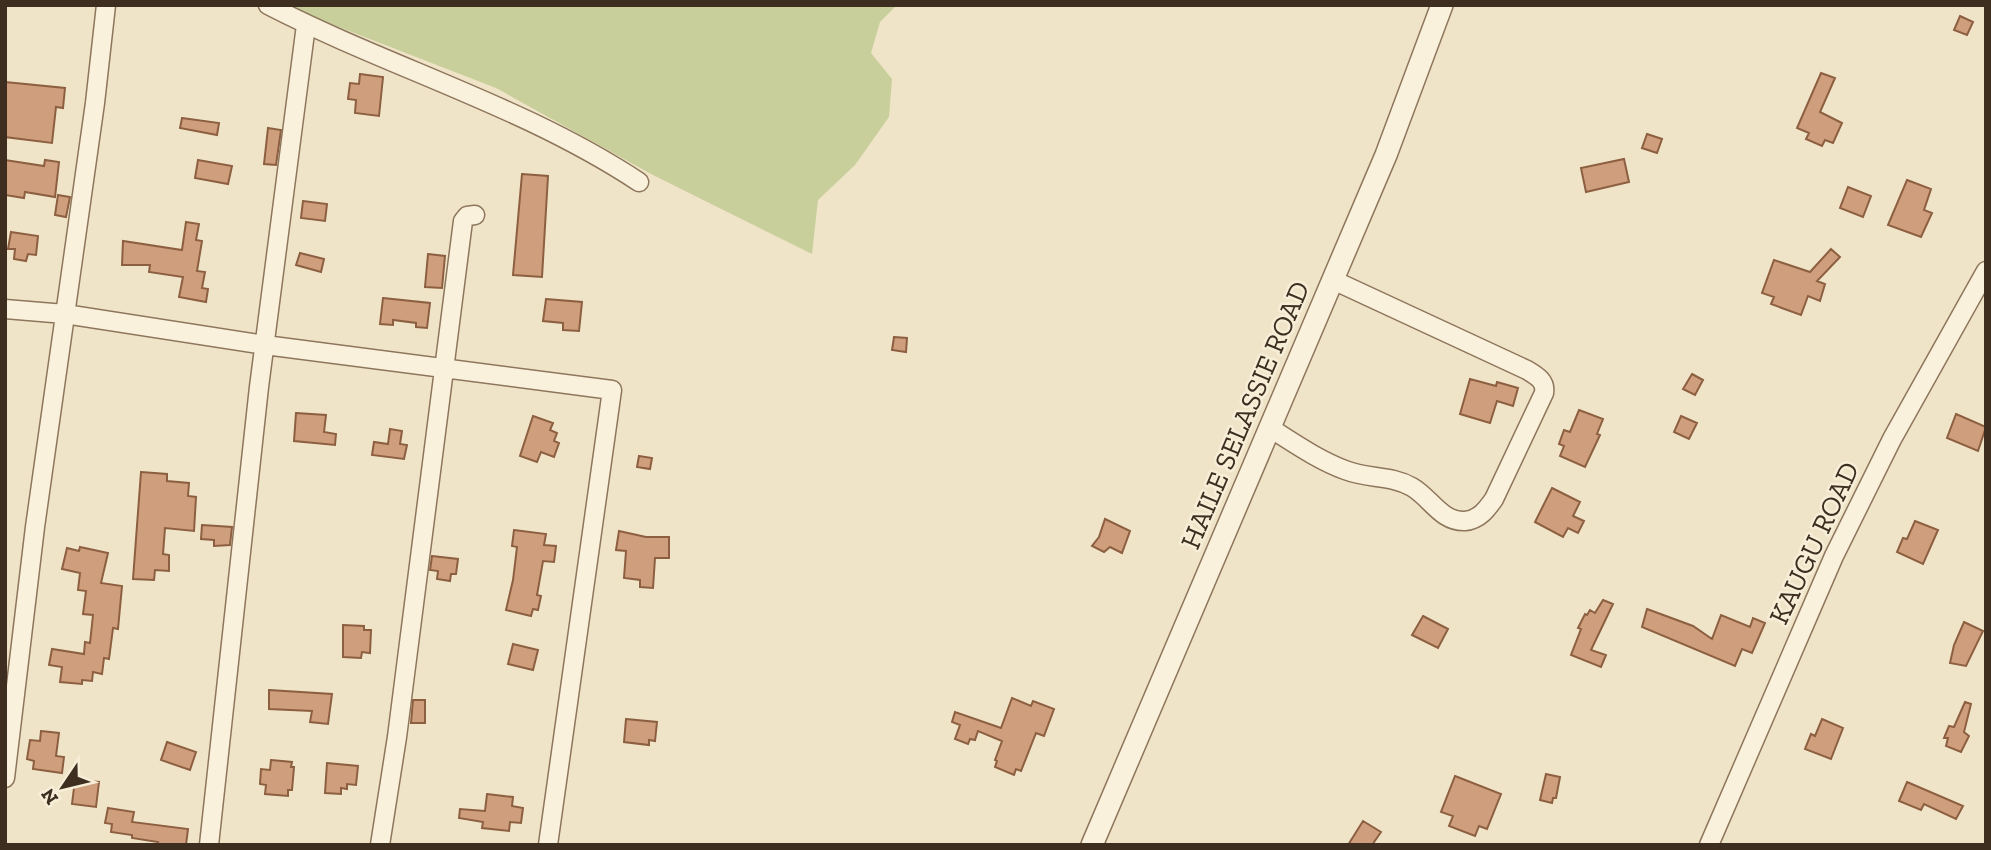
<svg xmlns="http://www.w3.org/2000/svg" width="1991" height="850" font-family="'Zilla Slab',serif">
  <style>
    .green { fill: #c9cf9b }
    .building { fill: #cf9f7d; stroke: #8d5f41; stroke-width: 2 }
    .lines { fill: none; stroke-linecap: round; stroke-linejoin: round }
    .minor-casing { stroke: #8d765c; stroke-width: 21 }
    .tertiary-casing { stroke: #8d765c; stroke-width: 24 }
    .minor { stroke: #faf1dc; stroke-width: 18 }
    .tertiary { stroke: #faf1dc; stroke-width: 21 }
    .labels { text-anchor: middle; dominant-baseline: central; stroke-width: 5; stroke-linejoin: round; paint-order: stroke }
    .street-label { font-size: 28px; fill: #3d2e20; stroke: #f7eed8 }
  </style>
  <rect width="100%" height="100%" fill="#f0e4c8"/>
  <path class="green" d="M 292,5 L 897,5 L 880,22 L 871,53 L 892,79 L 889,117 L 855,165 L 818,200 L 812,254 L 651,174 L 496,88 L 313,17 Z"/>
  <path class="building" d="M 1960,16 L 1973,22 L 1967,35 L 1954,30 Z
    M 1821,73 L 1835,78 L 1820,112 L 1842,123 L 1833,143 L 1825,140 L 1822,146 L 1806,139 L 1809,133 L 1797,128 Z
    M 360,74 L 383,77 L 379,116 L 355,113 L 356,100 L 348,99 L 350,83 L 359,84 Z
    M 5,82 L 65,88 L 63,108 L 56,107 L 52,143 L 5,137 Z
    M 182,118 L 219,123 L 217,135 L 180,128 Z
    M 268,128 L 281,130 L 276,165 L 264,164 Z
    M 1647,134 L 1662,139 L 1657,153 L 1642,148 Z
    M 1624,159 L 1629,182 L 1586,192 L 1581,168 Z
    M 5,160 L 44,166 L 45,160 L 59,162 L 55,197 L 25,192 L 24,198 L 5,195 Z
    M 198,160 L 232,166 L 228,184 L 195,178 Z
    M 522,174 L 548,176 L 542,277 L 513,275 Z
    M 1907,180 L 1931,189 L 1924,210 L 1932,213 L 1921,237 L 1888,225 Z
    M 1848,187 L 1871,196 L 1863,217 L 1840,208 Z
    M 58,195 L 70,197 L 66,217 L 55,215 Z
    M 303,201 L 327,204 L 325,221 L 301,218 Z
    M 186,222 L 199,224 L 196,240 L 202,241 L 197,271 L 205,272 L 202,288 L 208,289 L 206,302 L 179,297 L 183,277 L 149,272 L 150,265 L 122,265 L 123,241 L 182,250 Z
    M 11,232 L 38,236 L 36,255 L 28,254 L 26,261 L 14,259 L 15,249 L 8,249 Z
    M 1831,249 L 1840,257 L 1817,281 L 1825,284 L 1820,301 L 1808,296 L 1801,315 L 1771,304 L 1774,297 L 1762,293 L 1774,260 L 1810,272 Z
    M 300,253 L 324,259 L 321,272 L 296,265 Z
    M 428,254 L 445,256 L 442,288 L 425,287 Z
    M 383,298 L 430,303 L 427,328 L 416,327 L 416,323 L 393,320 L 393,325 L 380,324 Z
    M 546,299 L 582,302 L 579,331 L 563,330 L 563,323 L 543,321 Z
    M 894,337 L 907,338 L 906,352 L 892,350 Z
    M 1692,374 L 1703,380 L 1695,395 L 1683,389 Z
    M 1470,379 L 1496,386 L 1497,382 L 1518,388 L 1513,406 L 1497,401 L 1490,423 L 1460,414 Z
    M 1579,410 L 1603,419 L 1597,434 L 1600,435 L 1585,467 L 1560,456 L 1564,446 L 1559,444 L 1564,430 L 1570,432 Z
    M 296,413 L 326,415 L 324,432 L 336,434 L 335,445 L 294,441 Z
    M 1956,414 L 1986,427 L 1978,451 L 1947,438 Z
    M 533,416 L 553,423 L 550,430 L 557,433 L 554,441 L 559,443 L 554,457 L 541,452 L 537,462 L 520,456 Z
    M 1681,416 L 1697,423 L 1689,439 L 1674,432 Z
    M 390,429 L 402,431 L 400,444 L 407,445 L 404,459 L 372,455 L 374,442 L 388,444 Z
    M 639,456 L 652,458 L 650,469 L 637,467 Z
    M 141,472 L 167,474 L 167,481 L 189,483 L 188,496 L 196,497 L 194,531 L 165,528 L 163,554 L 169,555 L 169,571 L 155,570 L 154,580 L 133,579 Z
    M 1552,488 L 1580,502 L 1573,516 L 1584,521 L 1578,533 L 1568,528 L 1563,537 L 1535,522 Z
    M 1105,519 L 1130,531 L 1122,553 L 1110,547 L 1104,552 L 1092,546 L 1099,537 Z
    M 1915,521 L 1938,530 L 1923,564 L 1897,552 L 1903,538 L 1907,539 Z
    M 202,525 L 232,527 L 230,545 L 214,546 L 214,540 L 201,539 Z
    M 514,530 L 546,534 L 544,545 L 556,546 L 554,562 L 543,561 L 537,595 L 541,596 L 538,610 L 533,609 L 531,616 L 506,610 L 513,580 L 517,547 L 512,546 Z
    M 619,531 L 646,537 L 669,537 L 669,558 L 655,558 L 653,588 L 640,587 L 640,580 L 624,578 L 626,551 L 616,550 Z
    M 80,547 L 108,553 L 101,583 L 122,586 L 118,629 L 113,628 L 109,659 L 104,658 L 102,674 L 93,672 L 92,681 L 82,680 L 82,684 L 60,682 L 62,667 L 49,665 L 52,649 L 84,654 L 85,642 L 90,643 L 93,615 L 83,614 L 86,591 L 78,590 L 80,573 L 62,569 L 67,548 L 79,551 Z
    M 432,556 L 458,559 L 456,574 L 451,574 L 450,581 L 437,579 L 438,571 L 430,570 Z
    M 1603,600 L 1613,604 L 1591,650 L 1606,655 L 1601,667 L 1571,655 L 1581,629 L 1578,628 L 1585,614 L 1587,615 L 1590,610 L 1595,613 Z
    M 1647,609 L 1693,626 L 1712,639 L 1721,615 L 1750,627 L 1753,618 L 1765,623 L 1752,653 L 1742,649 L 1735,666 L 1642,627 Z
    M 1423,616 L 1448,629 L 1438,648 L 1412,635 Z
    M 1964,622 L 1983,631 L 1966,666 L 1950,663 L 1954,645 Z
    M 343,625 L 364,626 L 364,630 L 371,630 L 370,653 L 362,652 L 361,658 L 343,657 Z
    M 513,644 L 538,650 L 533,670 L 508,664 Z
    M 269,690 L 332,694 L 328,724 L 310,722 L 312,711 L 269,709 Z
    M 1012,698 L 1031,706 L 1033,701 L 1054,709 L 1044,736 L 1036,733 L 1021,771 L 1016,769 L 1014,775 L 995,767 L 997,761 L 995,760 L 1002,741 L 978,731 L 975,740 L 970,739 L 968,744 L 955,739 L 960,725 L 952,722 L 955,712 L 1001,728 Z
    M 413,700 L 425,700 L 425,723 L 411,723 Z
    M 1965,702 L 1971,704 L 1964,732 L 1969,736 L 1961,752 L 1946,746 L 1948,738 L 1944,738 L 1949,726 L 1954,727 Z
    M 626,719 L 657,722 L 655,741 L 649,740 L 649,745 L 624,742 Z
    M 1822,719 L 1843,728 L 1831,759 L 1805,749 L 1811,734 L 1815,736 Z
    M 41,731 L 59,733 L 56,756 L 64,757 L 62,773 L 33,769 L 34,761 L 27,759 L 30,740 L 40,741 Z
    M 167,742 L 196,752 L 190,770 L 161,760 Z
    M 271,760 L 292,762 L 291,767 L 294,767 L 292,790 L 288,790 L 288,796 L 265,794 L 266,785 L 260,784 L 261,769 L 270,770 Z
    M 327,763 L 358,766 L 356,785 L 347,784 L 347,789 L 341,788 L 341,794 L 325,793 Z
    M 1546,774 L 1560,777 L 1556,798 L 1553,798 L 1552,803 L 1540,800 Z
    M 1455,776 L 1501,794 L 1487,829 L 1479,826 L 1475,836 L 1449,826 L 1453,816 L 1441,812 Z
    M 75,780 L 99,782 L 96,807 L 72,804 Z
    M 1907,782 L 1963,806 L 1956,819 L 1924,804 L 1921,810 L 1899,801 Z
    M 487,794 L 513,797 L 512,806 L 523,808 L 521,823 L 510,822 L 509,831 L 482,828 L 483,822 L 459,818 L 460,809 L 485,811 Z
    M 108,808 L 134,812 L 132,822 L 188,829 L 186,845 L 157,845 L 158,842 L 132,838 L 132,835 L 111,832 L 112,824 L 105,823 Z
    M 1363,821 L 1381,832 L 1372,845 L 1348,845 Z"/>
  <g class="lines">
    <defs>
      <path id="minor" d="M 268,5 C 390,68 524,106 639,182
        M 5,309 L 65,314 L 265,345 L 612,390 L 548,845
        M 1270,428 C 1294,443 1318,460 1345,470 C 1368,479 1391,475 1412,487 C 1431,498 1441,522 1465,521 C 1479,520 1487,509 1494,499 L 1544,393 C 1546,381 1537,376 1527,370 L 1333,280
        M 5,778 L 35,527 L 95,103 L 106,5
        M 209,845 L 259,387 L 306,25
        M 380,845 L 397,737 L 463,221 L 467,216 L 475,215
        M 1709,845 L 1834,556 L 1892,439 L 1986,271"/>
      <path id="tertiary" d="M 1092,845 L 1386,155 L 1442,5"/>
    </defs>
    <use href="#minor" class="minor-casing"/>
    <use href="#tertiary" class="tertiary-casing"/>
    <use href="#minor" class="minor"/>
    <use href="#tertiary" class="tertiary"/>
  </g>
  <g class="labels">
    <g class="street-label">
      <text transform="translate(1245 415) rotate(-67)">HAILE SELASSIE ROAD</text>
      <text transform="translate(1814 543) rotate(-65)">KAUGU ROAD</text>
    </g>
  </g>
  <rect width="1991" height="850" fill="none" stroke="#3d2e20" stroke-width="14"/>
  <g transform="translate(63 787) rotate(235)" stroke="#f7eed8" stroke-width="5" paint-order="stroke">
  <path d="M0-5L12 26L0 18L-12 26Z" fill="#3d2e20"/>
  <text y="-10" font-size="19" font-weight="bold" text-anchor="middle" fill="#3d2e20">N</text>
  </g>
</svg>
